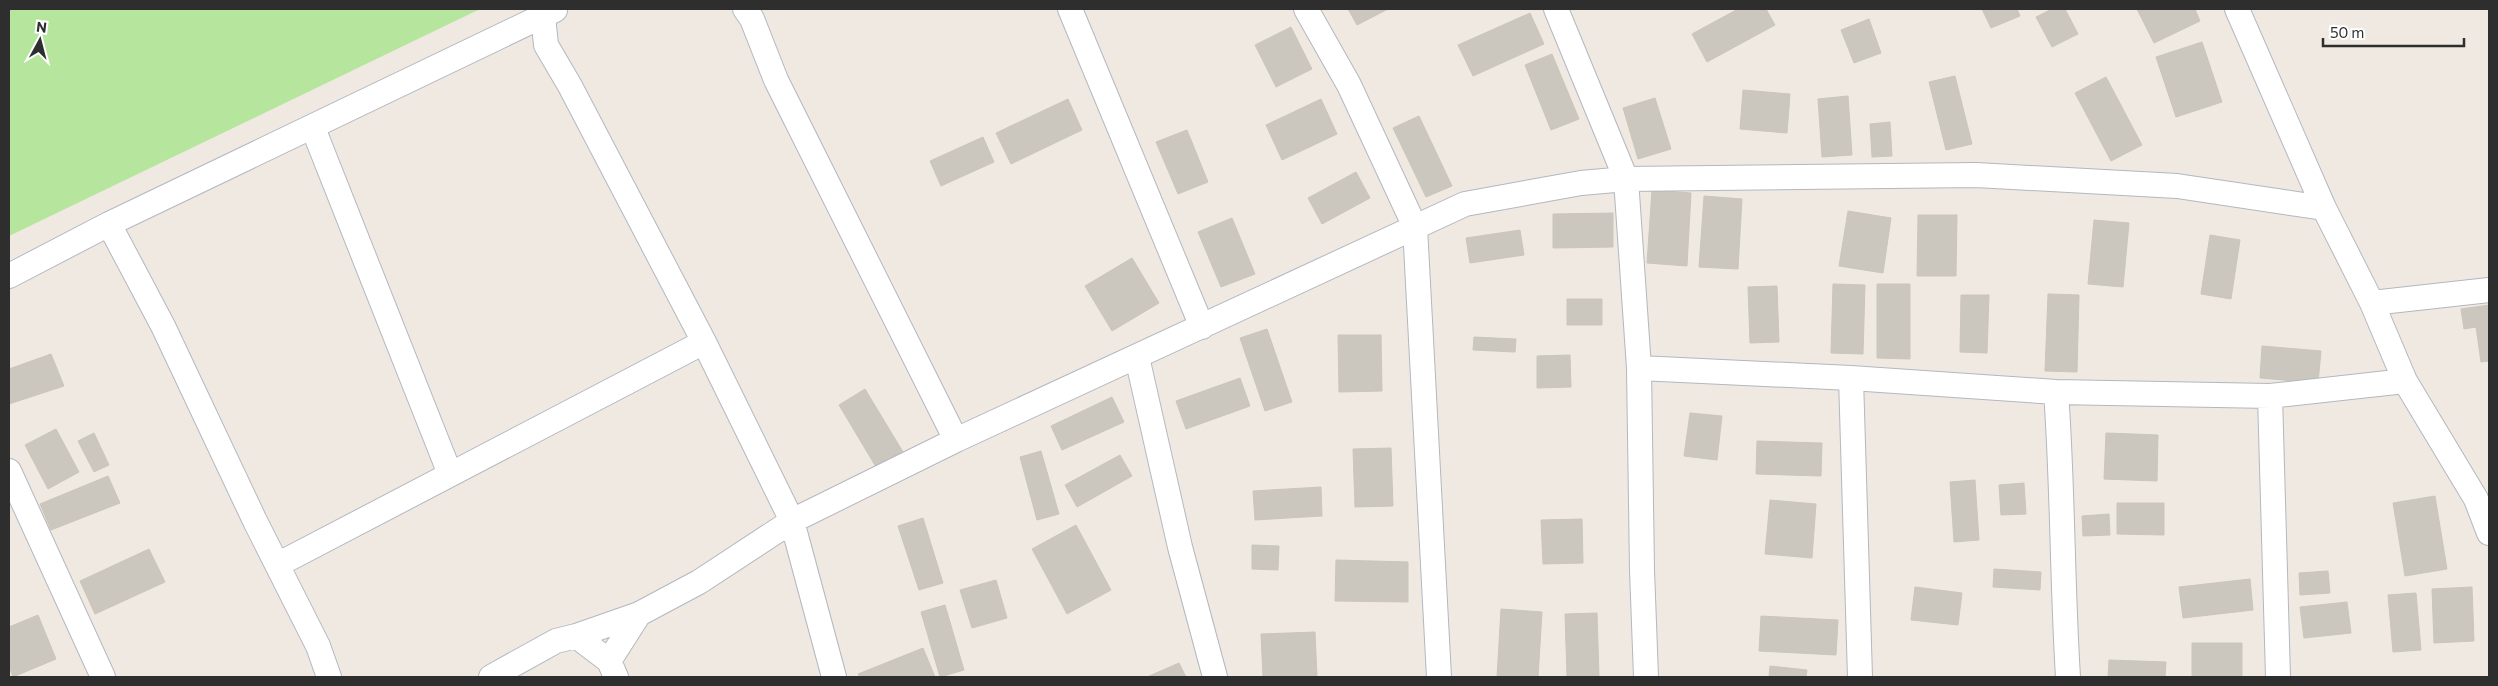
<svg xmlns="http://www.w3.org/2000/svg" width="2498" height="686" font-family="Commissioner,sans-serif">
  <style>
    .green { fill: #b6e59e }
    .building { fill: #cbc7bf; stroke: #cbc5ba }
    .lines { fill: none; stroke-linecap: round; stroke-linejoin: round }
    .minor-casing { stroke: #b4b7c1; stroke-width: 26 }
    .minor { stroke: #fff; stroke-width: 24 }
  </style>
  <rect width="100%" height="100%" fill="#efe9e1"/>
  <path class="green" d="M 9,9 L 480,9 L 9,236 Z"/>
  <path class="building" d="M 1348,9 L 1388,9 L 1357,25 Z
    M 1738,9 L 1766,9 L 1775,25 L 1707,62 L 1692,34 Z
    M 1982,9 L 2017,9 L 2020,16 L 1991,28 Z
    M 2052,9 L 2065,9 L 2078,34 L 2052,47 L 2036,17 Z
    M 2137,9 L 2195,9 L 2200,21 L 2154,43 Z
    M 1530,13 L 1544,44 L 1473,76 L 1458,45 Z
    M 1869,19 L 1881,53 L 1854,63 L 1841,30 Z
    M 1291,27 L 1312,69 L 1276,87 L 1255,45 Z
    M 2202,42 L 2222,102 L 2176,117 L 2156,57 Z
    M 1552,54 L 1579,119 L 1551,130 L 1525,65 Z
    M 1955,76 L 1972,144 L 1946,150 L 1929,82 Z
    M 2106,77 L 2142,145 L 2111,161 L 2075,93 Z
    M 1743,90 L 1790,94 L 1787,133 L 1740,129 Z
    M 1848,96 L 1852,155 L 1822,157 L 1818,99 Z
    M 1655,98 L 1671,149 L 1638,159 L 1623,108 Z
    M 1068,99 L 1082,130 L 1011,164 L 996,133 Z
    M 1321,99 L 1337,134 L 1282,160 L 1266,125 Z
    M 1419,116 L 1452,186 L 1426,197 L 1393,128 Z
    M 1890,122 L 1892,156 L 1872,157 L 1870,124 Z
    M 1187,130 L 1208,182 L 1178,194 L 1156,142 Z
    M 983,137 L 994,162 L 941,186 L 930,161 Z
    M 1356,172 L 1370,198 L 1322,224 L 1308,198 Z
    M 1652,190 L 1691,193 L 1687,266 L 1647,263 Z
    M 1704,196 L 1742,199 L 1738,269 L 1699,267 Z
    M 1848,211 L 1891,218 L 1883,273 L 1839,266 Z
    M 1613,213 L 1613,247 L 1553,248 L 1553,214 Z
    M 1918,215 L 1957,215 L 1956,276 L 1917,276 Z
    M 1232,218 L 1255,274 L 1221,287 L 1198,232 Z
    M 2094,220 L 2129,223 L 2123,287 L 2088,284 Z
    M 1520,230 L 1524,255 L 1470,263 L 1466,238 Z
    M 2210,235 L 2240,240 L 2231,299 L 2201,294 Z
    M 1132,258 L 1159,303 L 1112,331 L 1085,286 Z
    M 1833,284 L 1865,285 L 1863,354 L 1831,353 Z
    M 1877,284 L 1910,284 L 1910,359 L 1877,358 Z
    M 1777,286 L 1779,342 L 1750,343 L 1748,287 Z
    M 2048,294 L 2079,295 L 2077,372 L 2045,371 Z
    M 1961,295 L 1989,295 L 1987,353 L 1960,352 Z
    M 1567,299 L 1602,299 L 1602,325 L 1567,325 Z
    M 2489,305 L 2489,361 L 2481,362 L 2476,327 L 2464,329 L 2461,309 Z
    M 1267,329 L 1292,402 L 1265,411 L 1240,338 Z
    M 1338,335 L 1381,335 L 1382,391 L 1339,392 Z
    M 1474,337 L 1516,339 L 1515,352 L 1473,350 Z
    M 2262,346 L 2321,351 L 2318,383 L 2260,378 Z
    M 51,354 L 64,386 L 9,404 L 9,369 Z
    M 1570,355 L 1571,387 L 1537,388 L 1537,356 Z
    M 1240,378 L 1250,406 L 1186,429 L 1176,401 Z
    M 865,389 L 903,452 L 876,467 L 839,405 Z
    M 1112,397 L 1124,422 L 1062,450 L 1051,426 Z
    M 1690,413 L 1722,416 L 1717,460 L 1684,456 Z
    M 56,429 L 79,472 L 48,489 L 25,445 Z
    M 94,433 L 109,465 L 94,472 L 78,441 Z
    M 2106,433 L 2158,435 L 2157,481 L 2104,479 Z
    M 1757,441 L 1822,443 L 1821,476 L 1756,474 Z
    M 1391,448 L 1393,506 L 1355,507 L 1353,449 Z
    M 1041,451 L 1059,514 L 1037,520 L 1020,457 Z
    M 1120,455 L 1132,476 L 1077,507 L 1065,485 Z
    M 108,476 L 120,503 L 51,530 L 40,504 Z
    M 1975,480 L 1979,540 L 1954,542 L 1950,482 Z
    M 2024,483 L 2026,514 L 2001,515 L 1999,485 Z
    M 1321,487 L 1322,516 L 1255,520 L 1253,491 Z
    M 2435,496 L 2447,569 L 2405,576 L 2393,503 Z
    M 1770,500 L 1816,504 L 1812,558 L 1765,554 Z
    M 2117,503 L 2164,503 L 2164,535 L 2117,534 Z
    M 2109,514 L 2110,535 L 2083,536 L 2082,516 Z
    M 923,518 L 943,583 L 919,590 L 898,526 Z
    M 1582,519 L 1583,563 L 1543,564 L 1541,520 Z
    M 1076,525 L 1111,590 L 1067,614 L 1032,549 Z
    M 1252,545 L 1279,546 L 1278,570 L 1252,569 Z
    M 149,549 L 165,582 L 95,614 L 80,581 Z
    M 1336,560 L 1408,562 L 1408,602 L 1335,601 Z
    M 1994,569 L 2041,572 L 2040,590 L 1993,587 Z
    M 2328,571 L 2330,593 L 2300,595 L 2299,573 Z
    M 2250,579 L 2253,610 L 2183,618 L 2179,587 Z
    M 996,580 L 1007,618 L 972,628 L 960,590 Z
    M 1915,587 L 1962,593 L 1958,625 L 1911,620 Z
    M 2472,587 L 2474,641 L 2434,643 L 2432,589 Z
    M 2416,593 L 2421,650 L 2393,652 L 2388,595 Z
    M 2347,602 L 2351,633 L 2304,638 L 2300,607 Z
    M 945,605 L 964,670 L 940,677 L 921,612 Z
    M 1501,609 L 1542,612 L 1538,677 L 1497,677 Z
    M 1597,613 L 1599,677 L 1567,677 L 1565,614 Z
    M 38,615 L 56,659 L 13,677 L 9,666 L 9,627 Z
    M 1761,616 L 1838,620 L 1836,655 L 1759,651 Z
    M 1315,632 L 1317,677 L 1263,677 L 1261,634 Z
    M 2192,643 L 2242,643 L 2242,677 L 2192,677 Z
    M 923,648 L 935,677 L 860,677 L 858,674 Z
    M 2109,660 L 2166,662 L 2165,677 L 2108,677 Z
    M 1179,663 L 1186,677 L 1147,677 Z
    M 1770,666 L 1807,670 L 1806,677 L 1769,677 Z"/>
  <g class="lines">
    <defs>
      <path id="minor" d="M 745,9 L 752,19 L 776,80 L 956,440
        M 1070,9 L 1202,327
        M 1306,9 L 1349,85 L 1415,227 L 1439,677
        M 1556,9 L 1626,179 L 1639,368
        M 2237,9 L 2324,208
        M 543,16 L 546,45 L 570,86 L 704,342 L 792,521 L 834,677
        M 313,128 L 450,474
        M 109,224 L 163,326 L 255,521 L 318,646 L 329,677
        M 9,276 L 109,224 L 555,10
        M 2372,303 L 2489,290
        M 1137,357 L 1180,547 L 1215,677
        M 1851,378 L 1860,677
        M 2056,392 C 2063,487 2062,582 2068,677
        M 2270,396 L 2278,677
        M 9,471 L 103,677
        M 277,565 L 704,342
        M 576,636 L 639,614
        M 491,677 L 556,641 L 576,636 L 609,661
        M 616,677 L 609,661 L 639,614 L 699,582 L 792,521 L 956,440 L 1465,204 L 1581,183 L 1626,179 L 1976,175 L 2177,186 L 2324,208 L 2372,303 L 2405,381 L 2476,499 L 2489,533
        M 1646,677 L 1642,570 L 1639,368 L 1851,378 L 2056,392 L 2270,396 L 2405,381"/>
    </defs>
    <use href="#minor" class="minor-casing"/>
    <use href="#minor" class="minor"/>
  </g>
  <rect width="2498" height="686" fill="none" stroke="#2e2e2e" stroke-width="20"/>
  <g transform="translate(40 40) rotate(7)" stroke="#ffffff" stroke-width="4" paint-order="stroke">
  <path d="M0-4L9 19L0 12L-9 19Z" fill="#2e2e2e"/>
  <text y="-8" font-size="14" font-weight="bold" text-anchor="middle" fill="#2e2e2e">N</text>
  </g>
  <path d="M2323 38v8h141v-8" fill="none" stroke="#2e2e2e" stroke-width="2.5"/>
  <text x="2330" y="38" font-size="15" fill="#2e2e2e" stroke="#ffffff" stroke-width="4" paint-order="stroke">50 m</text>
</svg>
